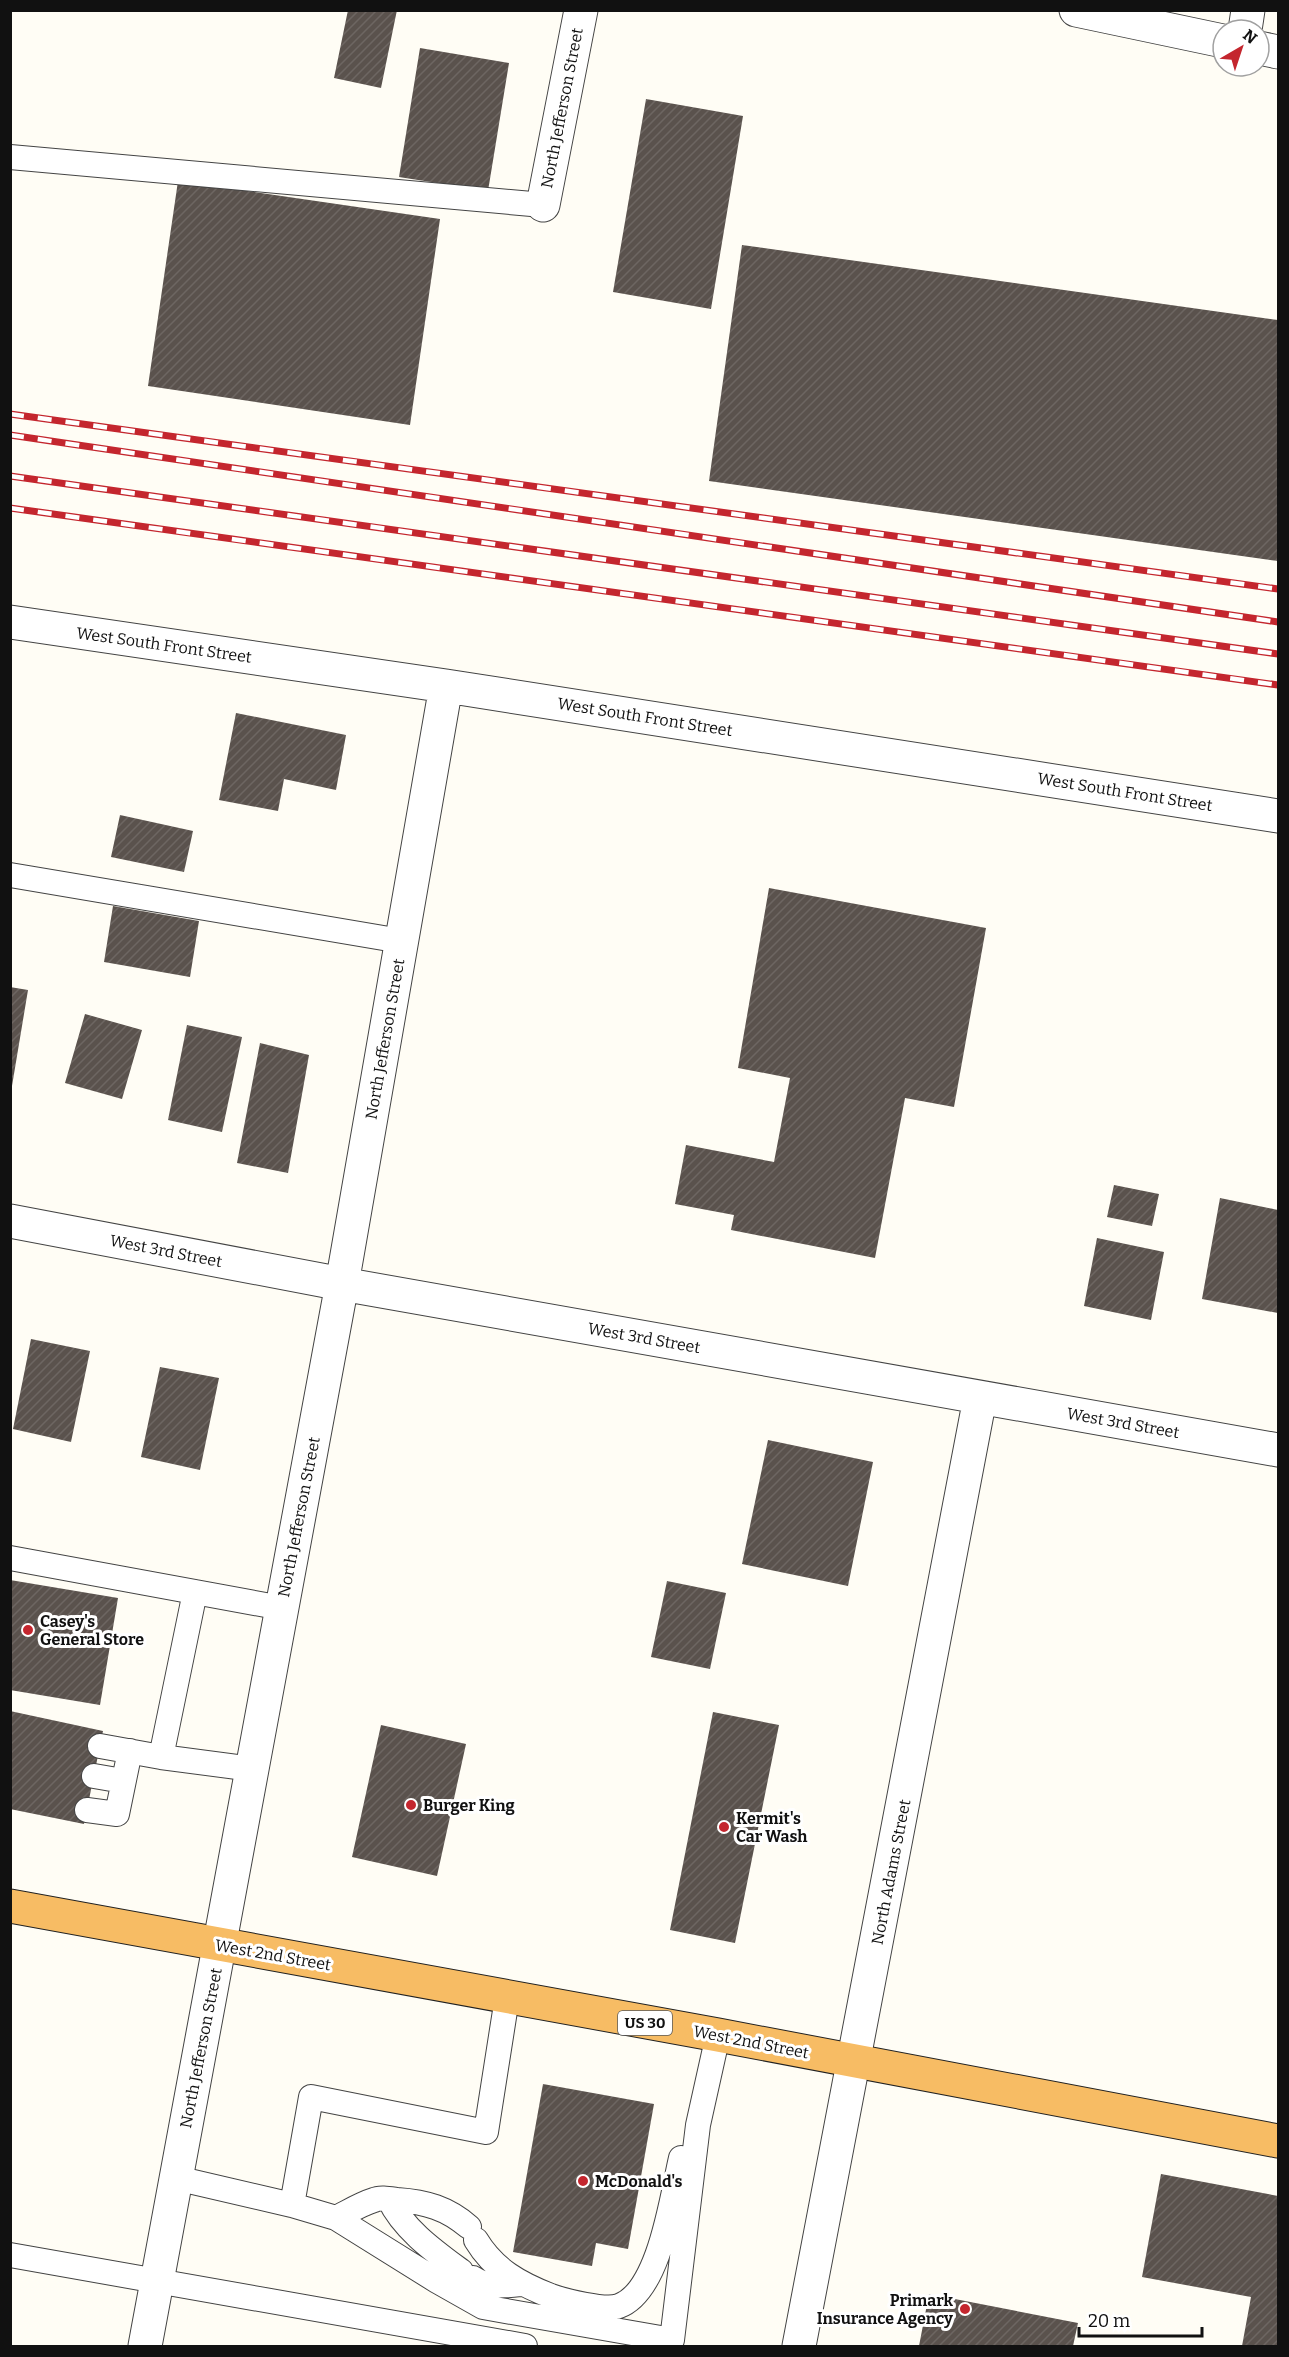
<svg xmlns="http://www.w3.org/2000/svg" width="1289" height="2357" font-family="Bitter,serif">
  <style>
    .building { fill: url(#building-hatch) }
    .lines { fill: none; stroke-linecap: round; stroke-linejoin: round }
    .service-casing { stroke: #444; stroke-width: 26 }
    .minor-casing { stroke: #444; stroke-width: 35 }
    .trunk-casing { stroke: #222; stroke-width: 35 }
    .service { stroke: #fff; stroke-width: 24 }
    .minor { stroke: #fff; stroke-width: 33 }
    .trunk { stroke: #f7bc64; stroke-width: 33 }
    .rail-casing { stroke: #c4262e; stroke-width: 7 }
    .rail { stroke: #fff; stroke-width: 4.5; stroke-dasharray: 14; stroke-linecap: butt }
    .poi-dot { fill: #c4262e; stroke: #fff; stroke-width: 2 }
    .labels { text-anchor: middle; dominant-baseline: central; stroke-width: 6; stroke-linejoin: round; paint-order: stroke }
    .shield { fill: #fff; stroke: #585858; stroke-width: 1.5 }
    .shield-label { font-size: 15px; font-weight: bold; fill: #111 }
    .street-label { font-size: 16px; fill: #111; stroke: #fff }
    .poi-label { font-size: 16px; font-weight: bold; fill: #111; stroke: #fff; text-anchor: start }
  </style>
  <defs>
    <pattern id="building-hatch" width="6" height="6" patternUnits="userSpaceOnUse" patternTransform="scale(1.5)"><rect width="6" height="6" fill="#5a524d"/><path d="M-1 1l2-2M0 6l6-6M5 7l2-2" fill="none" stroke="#6d6662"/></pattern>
  </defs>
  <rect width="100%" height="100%" fill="#fffdf5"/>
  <path class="building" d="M 348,10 L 397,10 L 381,88 L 334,78 Z
    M 420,48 L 509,63 L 488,191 L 399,177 Z
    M 646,99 L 743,116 L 711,309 L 613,292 Z
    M 178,181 L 440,219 L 410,425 L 148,386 Z
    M 742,245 L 1278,320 L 1278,561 L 709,481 Z
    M 236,713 L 346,735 L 336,790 L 284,779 L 278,811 L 219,800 Z
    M 120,815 L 193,831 L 184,872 L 111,857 Z
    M 769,888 L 986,928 L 954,1107 L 905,1098 L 875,1258 L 731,1230 L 734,1215 L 675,1204 L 686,1145 L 774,1162 L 790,1078 L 738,1068 Z
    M 113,906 L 199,921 L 190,977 L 104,962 Z
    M 10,987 L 28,990 L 12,1086 L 10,1086 Z
    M 85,1014 L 142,1030 L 122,1099 L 65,1083 Z
    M 187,1025 L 242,1037 L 222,1132 L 168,1120 Z
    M 260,1043 L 309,1055 L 288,1173 L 237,1163 Z
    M 1114,1185 L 1159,1194 L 1152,1226 L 1107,1217 Z
    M 1220,1198 L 1278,1210 L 1278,1313 L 1202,1299 Z
    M 1097,1238 L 1164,1252 L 1151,1320 L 1084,1306 Z
    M 31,1339 L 90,1351 L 71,1442 L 13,1429 Z
    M 160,1367 L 219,1378 L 200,1470 L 141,1457 Z
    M 768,1440 L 873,1462 L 848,1586 L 742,1564 Z
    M 10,1580 L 118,1598 L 100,1705 L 10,1690 Z
    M 667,1581 L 726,1593 L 710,1669 L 651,1657 Z
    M 10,1711 L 103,1731 L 84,1824 L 10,1809 Z
    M 713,1712 L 779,1725 L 735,1943 L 670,1930 Z
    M 381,1725 L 466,1744 L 437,1876 L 352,1857 Z
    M 543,2084 L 654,2104 L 628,2249 L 596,2243 L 592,2266 L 513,2252 Z
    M 1161,2174 L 1278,2196 L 1278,2346 L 1242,2346 L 1251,2297 L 1142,2277 Z
    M 929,2294 L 1078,2323 L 1073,2346 L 919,2346 Z"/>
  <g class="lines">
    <defs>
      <path id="service" d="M 10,157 L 543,205
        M 10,875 L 401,941
        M 10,1558 L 282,1608
        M 100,1746 L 161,1757 L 252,1769
        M 161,1757 L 195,1592
        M 94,1776 L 123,1781
        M 87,1810 L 117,1814 L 130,1751
        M 176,2178 L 292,2205 L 311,2097 L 486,2132 L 507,1998
        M 389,2199 C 403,2229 434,2251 461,2271
        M 292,2205 L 336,2218 L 437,2281 L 483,2307 L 672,2340 L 698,2125 L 718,2035
        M 336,2218 C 348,2212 361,2204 374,2200 C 380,2197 390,2199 397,2200 C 426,2202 447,2208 469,2227
        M 476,2240 C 494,2270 520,2284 551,2296 C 565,2301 605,2311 619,2306 C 660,2291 672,2196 681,2158
        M 10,2255 L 525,2346
        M 473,2278 C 487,2288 504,2286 520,2284"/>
      <path id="minor" d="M 1076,10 L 1223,41
        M 1245,30 L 1248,10
        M 1259,48 L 1278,52
        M 543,205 L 581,10
        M 10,622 L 446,686 L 1278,816
        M 10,1221 L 342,1284 L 1278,1450
        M 145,2346 L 342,1284 L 446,686
        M 799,2346 L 980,1398"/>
      <path id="trunk" d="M 10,1906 L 718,2035 L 1278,2141"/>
    </defs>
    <use href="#service" class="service-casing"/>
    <use href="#minor" class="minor-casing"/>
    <use href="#trunk" class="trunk-casing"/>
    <use href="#service" class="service"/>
    <use href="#minor" class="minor"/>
    <use href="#trunk" class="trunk"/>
    <defs>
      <path id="rail" d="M 10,414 L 1278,589
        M 10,435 L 1278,622
        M 10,476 L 1278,654
        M 10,508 L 1278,685"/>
    </defs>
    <use href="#rail" class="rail-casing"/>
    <use href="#rail" class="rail"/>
  </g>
  <g class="poi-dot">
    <circle cx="28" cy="1630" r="6"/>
    <circle cx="411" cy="1805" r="6"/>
    <circle cx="724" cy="1827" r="6"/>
    <circle cx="583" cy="2181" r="6"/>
    <circle cx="965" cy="2309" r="6"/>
  </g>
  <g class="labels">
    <rect class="shield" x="618" y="2011" width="54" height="24" rx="4.5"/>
    <g class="shield-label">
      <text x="645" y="2023">US 30</text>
    </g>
    <g class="street-label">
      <text transform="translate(562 108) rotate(-79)">North Jefferson Street</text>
      <text transform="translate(164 645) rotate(8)">West South Front Street</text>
      <text transform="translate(645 717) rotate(9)">West South Front Street</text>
      <text transform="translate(1125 792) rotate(9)">West South Front Street</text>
      <text transform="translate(385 1039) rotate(-80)">North Jefferson Street</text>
      <text transform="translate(166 1251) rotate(11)">West 3rd Street</text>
      <text transform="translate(644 1338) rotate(10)">West 3rd Street</text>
      <text transform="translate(1123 1423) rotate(10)">West 3rd Street</text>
      <text transform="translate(299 1517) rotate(-79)">North Jefferson Street</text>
      <text transform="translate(891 1872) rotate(-79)">North Adams Street</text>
      <text transform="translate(273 1955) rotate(10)">West 2nd Street</text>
      <text transform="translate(751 2042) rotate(11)">West 2nd Street</text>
      <text transform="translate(201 2048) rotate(-79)">North Jefferson Street</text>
    </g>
    <g class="poi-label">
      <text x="40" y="1621">Casey's<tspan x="40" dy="18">General Store</tspan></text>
      <text x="423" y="1805">Burger King</text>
      <text x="736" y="1818">Kermit's<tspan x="736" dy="18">Car Wash</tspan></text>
      <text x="595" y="2181">McDonald's</text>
      <text x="953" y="2300" text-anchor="end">Primark<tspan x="953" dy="18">Insurance Agency</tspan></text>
    </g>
  </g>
  <rect width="1289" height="2357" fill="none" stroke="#111111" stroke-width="24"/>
  <g transform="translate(1241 48) rotate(39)"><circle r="28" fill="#ffffff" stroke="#a0a0a0" stroke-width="1.5"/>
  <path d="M0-4.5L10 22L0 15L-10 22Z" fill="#c4262e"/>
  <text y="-9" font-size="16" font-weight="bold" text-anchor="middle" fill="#111111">N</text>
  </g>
  <path d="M1079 2327v9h123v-9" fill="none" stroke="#111111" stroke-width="3"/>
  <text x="1088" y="2327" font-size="18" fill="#111111" stroke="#ffffff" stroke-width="4.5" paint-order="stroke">20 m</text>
</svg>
